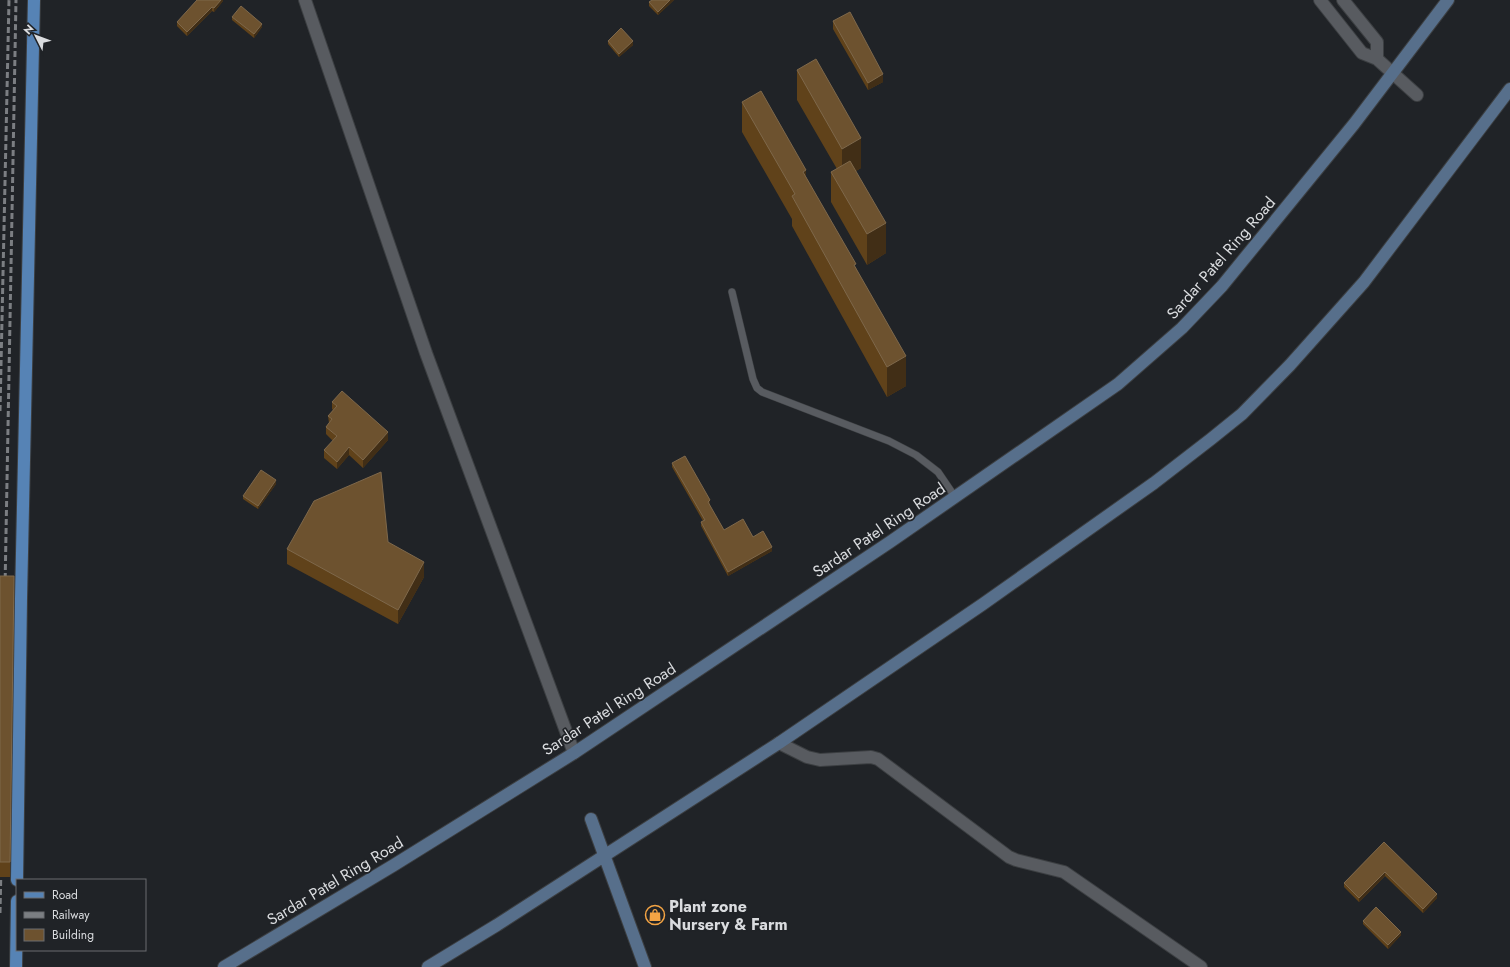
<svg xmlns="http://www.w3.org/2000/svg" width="1510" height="967" font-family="Jost,sans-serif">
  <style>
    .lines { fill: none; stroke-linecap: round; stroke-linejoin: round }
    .lane-casing { stroke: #3c3f42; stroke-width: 8 }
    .street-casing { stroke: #3c3f42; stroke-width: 14 }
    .secondary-casing { stroke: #3c3f42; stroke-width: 14 }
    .primary-casing { stroke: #3c3f42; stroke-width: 14 }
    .lane { stroke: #585b60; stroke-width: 7 }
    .street { stroke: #585b60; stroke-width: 12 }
    .secondary { stroke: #576f8b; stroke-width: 12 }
    .primary { stroke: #5683b5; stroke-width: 12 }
    .rail { stroke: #7b7e82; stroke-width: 3; stroke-dasharray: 6 3; stroke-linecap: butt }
    .wall { fill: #60421a }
    .shaded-wall { fill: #412e16 }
    .building { fill: #6d522f; stroke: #7e684b }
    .labels { text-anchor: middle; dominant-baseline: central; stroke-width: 3.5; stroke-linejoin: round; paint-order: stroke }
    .street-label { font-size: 16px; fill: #dadcdf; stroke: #202327 }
    .poi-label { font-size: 16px; font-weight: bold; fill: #dadcdf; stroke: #202327; text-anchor: start }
  </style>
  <rect width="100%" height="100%" fill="#202327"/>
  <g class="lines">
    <defs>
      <path id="lane" d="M 732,292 L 753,379 L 757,388 L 762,392 L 889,441 L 916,455 L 938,472 L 955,497"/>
      <path id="street" d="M 305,0 L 426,353 L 574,753
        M 1320,0 L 1362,53 L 1377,59 L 1417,95
        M 1343,0 L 1377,42 L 1377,59
        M 779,743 L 807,757 L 820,760 L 871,757 L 878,759 L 1009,857 L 1016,860 L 1064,872 L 1201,967"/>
      <path id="secondary" d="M 591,819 L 645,967
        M 224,967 L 394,865 L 574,753 L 890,542 L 1118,384 L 1182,328 L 1222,286 L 1354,124 L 1448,0
        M 428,967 L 497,925 L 779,743 L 983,604 L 1154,483 L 1211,439 L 1242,414 L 1290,365 L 1364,282 L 1510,89"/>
      <path id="primary" d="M 17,880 L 21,599 L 34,0
        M 16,967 L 17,901"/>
    </defs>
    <use href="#lane" class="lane-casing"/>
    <use href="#street" class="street-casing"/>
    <use href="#secondary" class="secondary-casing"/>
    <use href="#primary" class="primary-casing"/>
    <use href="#lane" class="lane"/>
    <use href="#street" class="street"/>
    <use href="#secondary" class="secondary"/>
    <use href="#primary" class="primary"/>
    <path class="rail" d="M 0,411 L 9,0
      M 5,588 L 16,0
      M 0,913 L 1,866"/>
  </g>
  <path class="wall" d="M 223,0 L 223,1 L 214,12 L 212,11 L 187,36 L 177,26 L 177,22 Z
    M 674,0 L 658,15 L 649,6 L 649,2 Z
    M 232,17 L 262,27 L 254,38 L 232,20 Z
    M 833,21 L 883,82 L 868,90 L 833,29 Z
    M 608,41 L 633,45 L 619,57 L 608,44 Z
    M 797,70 L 861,168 L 856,171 L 886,253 L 867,265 L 831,202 L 831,172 L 837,169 L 797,100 Z
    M 742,102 L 806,177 L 856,268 L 906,386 L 887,397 L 792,226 L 792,219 L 742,132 Z
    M 332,402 L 388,440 L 363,468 L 349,455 L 337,469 L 324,458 L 324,450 L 333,441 L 326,434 L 326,427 L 329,423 L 328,416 L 333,410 L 332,409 Z
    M 672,463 L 710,504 L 709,505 L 724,530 L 753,537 L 772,551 L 728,576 L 701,526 L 701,522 L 703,521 L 672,467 Z
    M 276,484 L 258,509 L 243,499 L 243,496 Z
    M 287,549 L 424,577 L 398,624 L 287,564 Z
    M 0,576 L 14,591 L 10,877 L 0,877 Z
    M 1384,842 L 1437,898 L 1423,913 L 1385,876 L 1359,902 L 1344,887 L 1344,883 Z
    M 1363,921 L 1401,935 L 1388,949 L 1363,924 Z"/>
  <path class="shaded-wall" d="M 221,0 L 223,0 L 223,1 L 214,12 L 214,8 Z
    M 670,0 L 674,0 L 658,15 L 658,12 Z
    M 212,7 L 212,11 L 187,36 L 187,32 Z
    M 262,24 L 262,27 L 254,38 L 254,34 Z
    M 633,41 L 633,45 L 619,57 L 619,54 Z
    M 883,74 L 883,82 L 868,90 L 868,83 Z
    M 861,138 L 861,168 L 842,179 L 842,149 Z
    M 806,170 L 806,200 L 803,172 Z
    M 886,223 L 886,253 L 867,265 L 867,234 Z
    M 906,356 L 906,386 L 887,397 L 887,367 Z
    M 388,432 L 388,440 L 363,468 L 363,460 Z
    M 349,447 L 349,455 L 337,469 L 337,462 Z
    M 276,480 L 276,484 L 258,509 L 258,506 Z
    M 710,500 L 710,504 L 708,506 L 708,502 Z
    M 772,547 L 772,551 L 728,576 L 728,572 Z
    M 424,562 L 424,577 L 398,624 L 398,610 Z
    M 1385,872 L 1385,876 L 1359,902 L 1359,898 Z
    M 1437,894 L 1437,898 L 1423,913 L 1423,909 Z
    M 1401,932 L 1401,935 L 1388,949 L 1388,945 Z"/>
  <path class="building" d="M 197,0 L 221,0 L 214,8 L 212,7 L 187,32 L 177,22 Z
    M 652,0 L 670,0 L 658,12 L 649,2 Z
    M 241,6 L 262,24 L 254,34 L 232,17 Z
    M 850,12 L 883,74 L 868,83 L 833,21 Z
    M 621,28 L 633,41 L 619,54 L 608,41 Z
    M 816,59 L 861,138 L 842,149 L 797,70 Z
    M 761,91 L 806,170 L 803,172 L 856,264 L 854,265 L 906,356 L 887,367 L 792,196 L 795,194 L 742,102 Z
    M 850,161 L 886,223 L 867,234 L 831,172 Z
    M 342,391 L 388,432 L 363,460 L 349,447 L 337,462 L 324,450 L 337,436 L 326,427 L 332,419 L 328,416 L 337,406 L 332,402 Z
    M 685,456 L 710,500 L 708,502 L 724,530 L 743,519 L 753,537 L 763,531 L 772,547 L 728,572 L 701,522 L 705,520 L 672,463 Z
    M 261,470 L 276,480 L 258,506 L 243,496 Z
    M 381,472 L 388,542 L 424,562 L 398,610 L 287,549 L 314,501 Z
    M 0,576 L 14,576 L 10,862 L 0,862 Z
    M 1384,842 L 1437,894 L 1423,909 L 1385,872 L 1359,898 L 1344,883 Z
    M 1376,907 L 1401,932 L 1388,945 L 1363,921 Z"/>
  <defs>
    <symbol id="shop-ring" viewBox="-11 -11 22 22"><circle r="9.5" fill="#202327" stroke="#f4a444" stroke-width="1.5"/><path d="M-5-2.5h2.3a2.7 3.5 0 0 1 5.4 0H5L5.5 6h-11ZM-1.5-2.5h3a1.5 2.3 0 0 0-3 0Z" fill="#f4a444"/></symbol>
  </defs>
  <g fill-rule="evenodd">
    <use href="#shop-ring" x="644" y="904" width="22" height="22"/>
  </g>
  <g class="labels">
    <g class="street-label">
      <text transform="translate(1221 258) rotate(-49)">Sardar Patel Ring Road</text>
      <text transform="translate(879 530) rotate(-34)">Sardar Patel Ring Road</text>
      <text transform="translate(609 709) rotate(-33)">Sardar Patel Ring Road</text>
      <text transform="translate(335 881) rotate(-31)">Sardar Patel Ring Road</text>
    </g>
    <g class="poi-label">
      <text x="669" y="906">Plant zone<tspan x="669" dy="18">Nursery &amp; Farm</tspan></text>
    </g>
  </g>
  <rect x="16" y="879" width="130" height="72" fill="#202327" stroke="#6a6d71"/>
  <rect x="24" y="892" width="20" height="6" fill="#5683b5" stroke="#6a6d71"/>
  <text x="52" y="899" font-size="12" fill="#dadcdf">Road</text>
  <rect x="24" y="912" width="20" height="6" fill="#7b7e82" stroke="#6a6d71"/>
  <text x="52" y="919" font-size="12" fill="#dadcdf">Railway</text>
  <rect x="24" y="929" width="20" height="12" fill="#6d522f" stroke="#6a6d71"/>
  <text x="52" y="939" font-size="12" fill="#dadcdf">Building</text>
  <g transform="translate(36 36) rotate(312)" stroke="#202327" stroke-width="3" paint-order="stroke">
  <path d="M0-3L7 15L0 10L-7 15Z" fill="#dadcdf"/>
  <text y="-6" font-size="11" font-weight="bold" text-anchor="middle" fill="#dadcdf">N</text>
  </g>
</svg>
